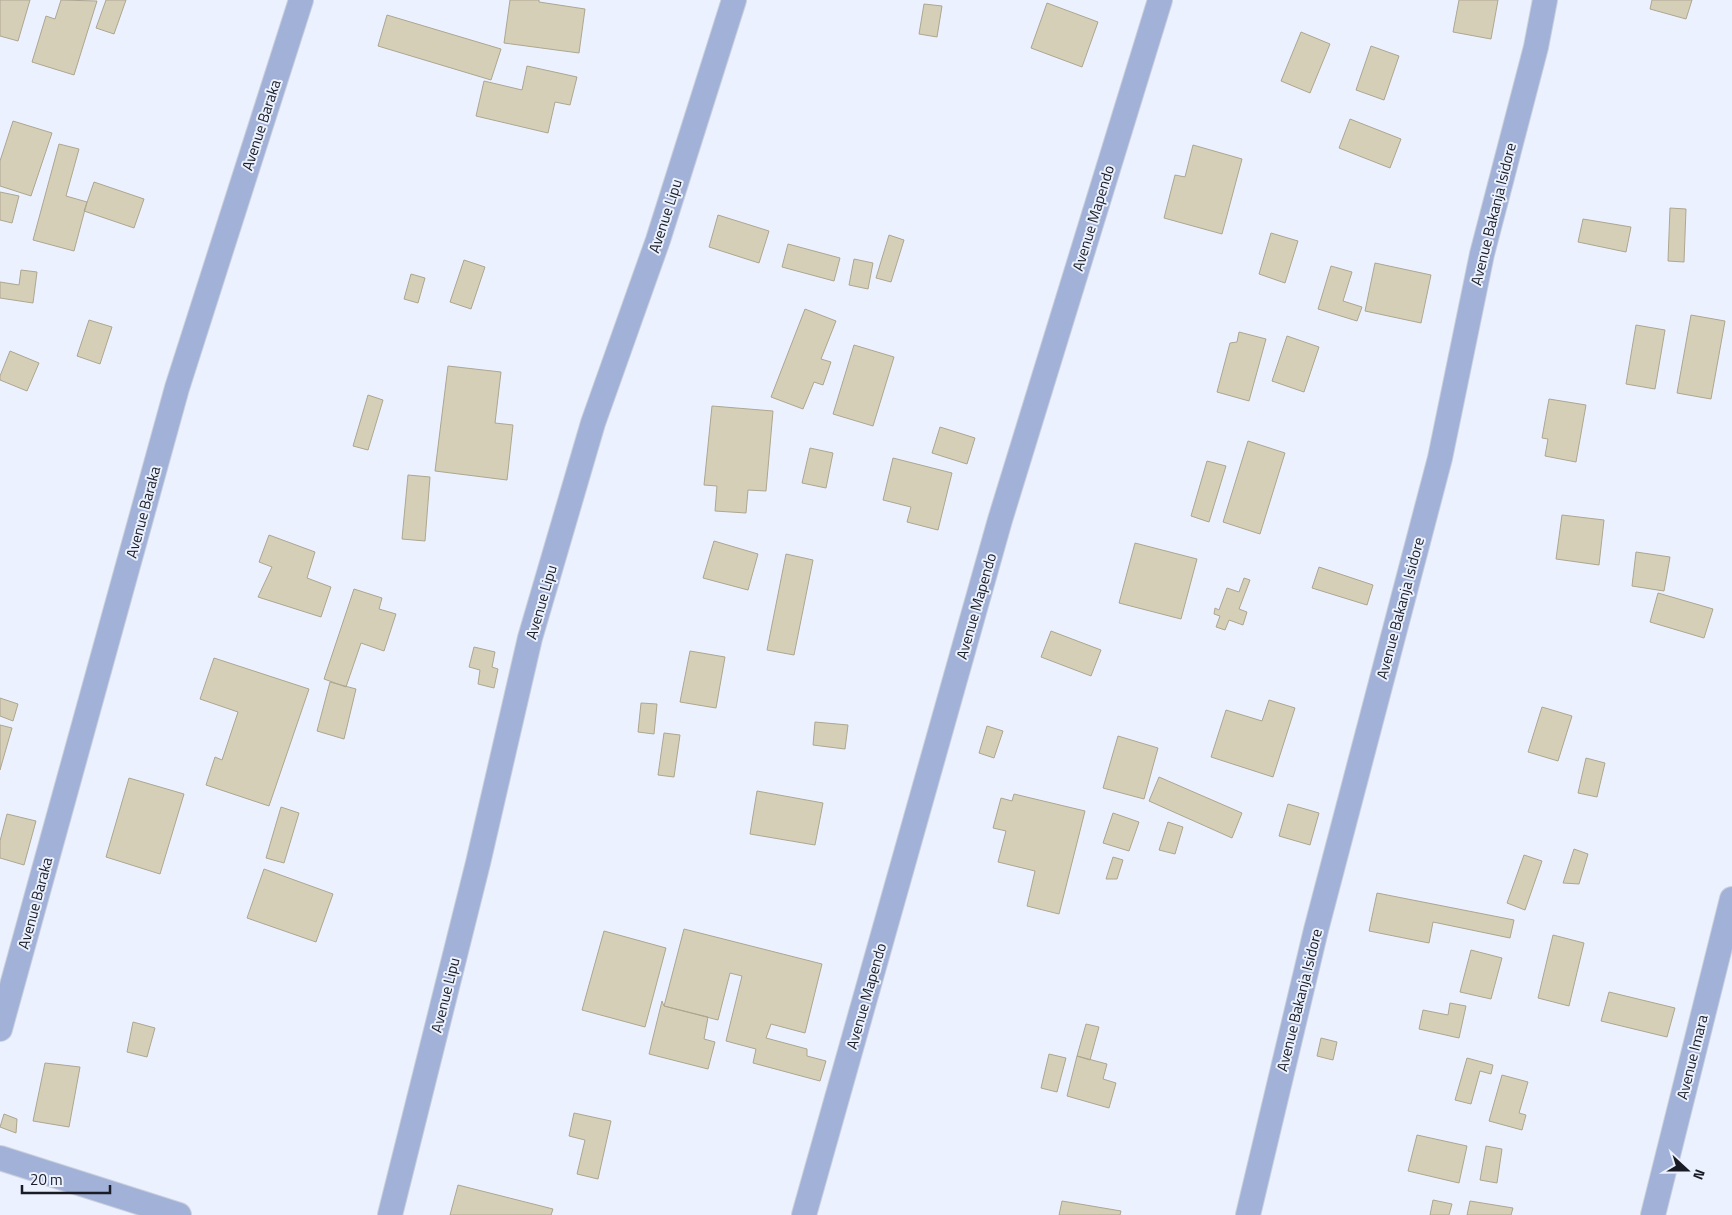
<svg xmlns="http://www.w3.org/2000/svg" width="1732" height="1215" font-family="'Titillium Web',sans-serif">
  <style>
    .building { fill: #d6cfb8; stroke: #ada690 }
    .lines { fill: none; stroke-linecap: round; stroke-linejoin: round }
    .street-casing { stroke: #c9cfdb; stroke-width: 26 }
    .street { stroke: #a2b1d7; stroke-width: 24 }
    .labels { text-anchor: middle; dominant-baseline: central; stroke-width: 4; stroke-linejoin: round; paint-order: stroke }
    .street-label { font-size: 15px; fill: #191c24; stroke: #ebf1fe }
  </style>
  <rect width="100%" height="100%" fill="#ebf1fe"/>
  <path class="building" d="M 0,0 L 30,0 L 18,41 L 0,36 Z
    M 61,0 L 97,1 L 74,75 L 32,62 L 46,16 L 55,19 Z
    M 106,0 L 126,0 L 114,34 L 96,28 Z
    M 510,0 L 539,0 L 539,2 L 585,9 L 579,53 L 504,43 Z
    M 1459,0 L 1498,0 L 1491,39 L 1453,32 Z
    M 1652,0 L 1692,0 L 1686,19 L 1650,9 Z
    M 1047,3 L 1098,22 L 1082,67 L 1031,48 Z
    M 924,4 L 942,6 L 937,37 L 919,34 Z
    M 387,15 L 501,49 L 491,80 L 378,46 Z
    M 1301,32 L 1330,44 L 1310,93 L 1281,81 Z
    M 1371,46 L 1399,56 L 1384,100 L 1356,90 Z
    M 527,66 L 577,77 L 570,105 L 555,102 L 548,133 L 476,116 L 484,81 L 522,90 Z
    M 1350,119 L 1401,139 L 1390,168 L 1339,148 Z
    M 13,121 L 52,133 L 31,196 L 0,186 L 0,161 Z
    M 59,144 L 79,149 L 66,196 L 87,202 L 74,251 L 33,240 Z
    M 1193,145 L 1242,159 L 1222,234 L 1164,218 L 1175,175 L 1185,177 Z
    M 94,182 L 144,199 L 134,228 L 84,211 Z
    M 0,192 L 19,196 L 12,223 L 0,220 Z
    M 1670,208 L 1686,209 L 1684,262 L 1668,261 Z
    M 718,215 L 769,231 L 759,263 L 709,247 Z
    M 1583,219 L 1631,227 L 1626,252 L 1578,242 Z
    M 1271,233 L 1298,241 L 1285,283 L 1259,274 Z
    M 889,235 L 904,240 L 891,282 L 876,278 Z
    M 788,244 L 840,258 L 834,281 L 782,267 Z
    M 854,259 L 873,263 L 868,289 L 849,285 Z
    M 464,260 L 485,267 L 471,309 L 450,302 Z
    M 1375,263 L 1431,275 L 1421,323 L 1365,311 Z
    M 1331,266 L 1352,272 L 1343,301 L 1362,307 L 1357,321 L 1318,309 Z
    M 21,270 L 37,272 L 33,303 L 0,298 L 0,282 L 19,285 Z
    M 411,274 L 425,278 L 418,303 L 404,299 Z
    M 805,309 L 836,321 L 821,359 L 831,362 L 823,385 L 814,382 L 803,409 L 771,397 Z
    M 1691,315 L 1725,321 L 1711,399 L 1677,393 Z
    M 89,320 L 112,327 L 100,364 L 77,356 Z
    M 1636,325 L 1665,330 L 1655,389 L 1626,384 Z
    M 1239,332 L 1266,339 L 1249,401 L 1217,392 L 1230,343 L 1237,342 Z
    M 1287,336 L 1319,347 L 1304,392 L 1272,381 Z
    M 854,345 L 894,357 L 873,426 L 833,414 Z
    M 10,351 L 39,363 L 27,391 L 0,380 L 0,376 Z
    M 448,366 L 501,372 L 495,423 L 513,425 L 507,480 L 435,471 Z
    M 368,395 L 383,400 L 368,450 L 353,446 Z
    M 1549,399 L 1586,405 L 1576,462 L 1545,456 L 1548,439 L 1542,438 Z
    M 712,406 L 773,411 L 766,491 L 748,490 L 746,513 L 715,511 L 717,486 L 704,485 Z
    M 940,427 L 975,438 L 967,464 L 932,453 Z
    M 1248,441 L 1285,453 L 1260,534 L 1223,522 Z
    M 810,448 L 833,453 L 826,488 L 802,483 Z
    M 893,458 L 952,473 L 938,530 L 907,522 L 911,507 L 883,500 Z
    M 1207,461 L 1226,466 L 1209,522 L 1191,516 Z
    M 408,475 L 430,477 L 425,541 L 402,539 Z
    M 1562,515 L 1604,520 L 1599,565 L 1556,559 Z
    M 269,535 L 315,552 L 307,578 L 331,587 L 321,617 L 258,597 L 272,567 L 259,562 Z
    M 714,541 L 758,554 L 748,590 L 703,578 Z
    M 1135,543 L 1197,559 L 1181,619 L 1119,603 Z
    M 1636,552 L 1670,557 L 1664,591 L 1632,586 Z
    M 786,554 L 813,560 L 794,655 L 767,650 Z
    M 1319,567 L 1373,585 L 1367,605 L 1312,588 Z
    M 1244,578 L 1250,580 L 1239,609 L 1247,612 L 1243,625 L 1229,620 L 1225,630 L 1216,627 L 1220,616 L 1214,614 L 1215,608 L 1219,610 L 1227,588 L 1239,592 Z
    M 354,589 L 382,598 L 379,609 L 396,614 L 384,651 L 361,643 L 346,687 L 324,679 Z
    M 1658,593 L 1713,609 L 1704,638 L 1650,622 Z
    M 1051,631 L 1101,650 L 1091,676 L 1041,657 Z
    M 474,647 L 495,652 L 492,667 L 498,669 L 494,688 L 478,684 L 480,670 L 469,667 Z
    M 690,651 L 725,657 L 716,708 L 680,702 Z
    M 214,658 L 309,689 L 269,806 L 206,785 L 215,757 L 222,760 L 238,712 L 200,699 Z
    M 330,682 L 356,689 L 344,739 L 317,731 Z
    M 0,698 L 18,704 L 13,721 L 0,716 Z
    M 1269,700 L 1295,708 L 1273,777 L 1211,757 L 1226,710 L 1262,721 Z
    M 641,703 L 657,704 L 654,734 L 638,732 Z
    M 1542,707 L 1572,716 L 1558,761 L 1528,752 Z
    M 815,722 L 848,725 L 845,749 L 813,745 Z
    M 0,725 L 12,728 L 0,770 Z
    M 987,726 L 1003,731 L 994,758 L 979,753 Z
    M 664,733 L 680,735 L 674,777 L 658,775 Z
    M 1118,736 L 1158,748 L 1144,799 L 1103,788 Z
    M 1586,758 L 1605,763 L 1597,797 L 1578,793 Z
    M 1159,777 L 1242,813 L 1232,838 L 1149,801 Z
    M 129,778 L 184,794 L 160,874 L 106,857 Z
    M 757,791 L 823,803 L 815,845 L 750,834 Z
    M 1014,794 L 1085,811 L 1059,914 L 1027,906 L 1035,871 L 998,862 L 1006,831 L 993,828 L 1001,798 L 1012,801 Z
    M 1288,804 L 1319,813 L 1310,845 L 1279,836 Z
    M 281,807 L 299,813 L 284,863 L 266,858 Z
    M 1113,813 L 1139,822 L 1129,851 L 1103,843 Z
    M 7,814 L 36,821 L 24,865 L 0,858 L 0,841 Z
    M 1168,822 L 1183,827 L 1175,854 L 1159,850 Z
    M 1574,849 L 1588,854 L 1579,884 L 1563,883 Z
    M 1524,855 L 1542,861 L 1525,910 L 1507,903 Z
    M 1113,857 L 1123,860 L 1117,879 L 1106,879 Z
    M 264,869 L 333,894 L 316,942 L 247,918 Z
    M 1377,893 L 1514,920 L 1510,938 L 1433,922 L 1429,943 L 1369,931 Z
    M 684,929 L 822,964 L 805,1033 L 771,1024 L 766,1038 L 807,1049 L 807,1056 L 826,1061 L 820,1081 L 753,1063 L 756,1049 L 726,1041 L 742,976 L 730,973 L 718,1020 L 664,1006 Z
    M 604,931 L 666,948 L 645,1027 L 582,1010 Z
    M 1553,935 L 1584,943 L 1569,1006 L 1538,998 Z
    M 1471,950 L 1502,958 L 1491,999 L 1460,992 Z
    M 1609,992 L 1675,1008 L 1667,1037 L 1601,1021 Z
    M 662,1001 L 664,1006 L 708,1017 L 704,1039 L 715,1042 L 708,1069 L 649,1054 Z
    M 1450,1003 L 1466,1006 L 1459,1038 L 1419,1029 L 1423,1010 L 1448,1015 Z
    M 133,1022 L 155,1028 L 147,1057 L 127,1052 Z
    M 1086,1024 L 1099,1027 L 1090,1060 L 1077,1056 Z
    M 1321,1038 L 1337,1042 L 1333,1060 L 1317,1056 Z
    M 1049,1054 L 1066,1058 L 1057,1092 L 1041,1088 Z
    M 1077,1056 L 1107,1064 L 1103,1079 L 1116,1083 L 1109,1108 L 1067,1096 Z
    M 1467,1058 L 1493,1065 L 1491,1074 L 1480,1071 L 1471,1104 L 1455,1100 Z
    M 45,1063 L 80,1067 L 69,1127 L 33,1121 Z
    M 1502,1075 L 1528,1082 L 1519,1113 L 1526,1115 L 1522,1130 L 1489,1121 Z
    M 574,1113 L 611,1121 L 598,1179 L 577,1174 L 585,1140 L 569,1136 Z
    M 4,1114 L 17,1119 L 16,1133 L 0,1127 Z
    M 1417,1135 L 1467,1146 L 1459,1183 L 1408,1171 Z
    M 1486,1146 L 1502,1149 L 1497,1183 L 1480,1180 Z
    M 458,1185 L 553,1209 L 551,1215 L 450,1215 Z
    M 1433,1200 L 1452,1204 L 1449,1215 L 1430,1215 Z
    M 1062,1201 L 1121,1211 L 1120,1215 L 1059,1215 Z
    M 1470,1201 L 1513,1208 L 1511,1215 L 1467,1215 Z"/>
  <g class="lines">
    <defs>
      <path id="street" d="M 0,1029 L 177,388 L 301,0
        M 0,1158 L 179,1215
        M 390,1215 L 478,863 L 530,638 L 593,423 L 658,240 L 734,0
        M 804,1215 L 1000,520 L 1160,0
        M 1248,1215 L 1316,930 L 1440,458 L 1482,254 L 1536,47 L 1545,0
        M 1653,1215 L 1732,899"/>
    </defs>
    <use href="#street" class="street-casing"/>
    <use href="#street" class="street"/>
  </g>
  <g class="labels">
    <g class="street-label">
      <text transform="translate(261 125) rotate(-72)">Avenue Baraka</text>
      <text transform="translate(1493 214) rotate(-76)">Avenue Bakanja Isidore</text>
      <text transform="translate(665 216) rotate(-72)">Avenue Lipu</text>
      <text transform="translate(1093 218) rotate(-73)">Avenue Mapendo</text>
      <text transform="translate(143 512) rotate(-75)">Avenue Baraka</text>
      <text transform="translate(541 602) rotate(-74)">Avenue Lipu</text>
      <text transform="translate(976 606) rotate(-74)">Avenue Mapendo</text>
      <text transform="translate(1400 608) rotate(-75)">Avenue Bakanja Isidore</text>
      <text transform="translate(35 903) rotate(-75)">Avenue Baraka</text>
      <text transform="translate(445 995) rotate(-76)">Avenue Lipu</text>
      <text transform="translate(866 996) rotate(-74)">Avenue Mapendo</text>
      <text transform="translate(1299 1000) rotate(-76)">Avenue Bakanja Isidore</text>
      <text transform="translate(1692 1057) rotate(-76)">Avenue Imara</text>
    </g>
  </g>
  <g transform="translate(1687 1170) rotate(111)" stroke="#ebf1fe" stroke-width="4" paint-order="stroke">
  <path d="M0-4L9 19L0 12L-9 19Z" fill="#191c24"/>
  <text y="-8" font-size="14" font-weight="bold" text-anchor="middle" fill="#191c24">N</text>
  </g>
  <path d="M22 1185v8h88v-8" fill="none" stroke="#191c24" stroke-width="2.5"/>
  <text x="30" y="1185" font-size="15" fill="#191c24" stroke="#ebf1fe" stroke-width="4" paint-order="stroke">20 m</text>
</svg>
